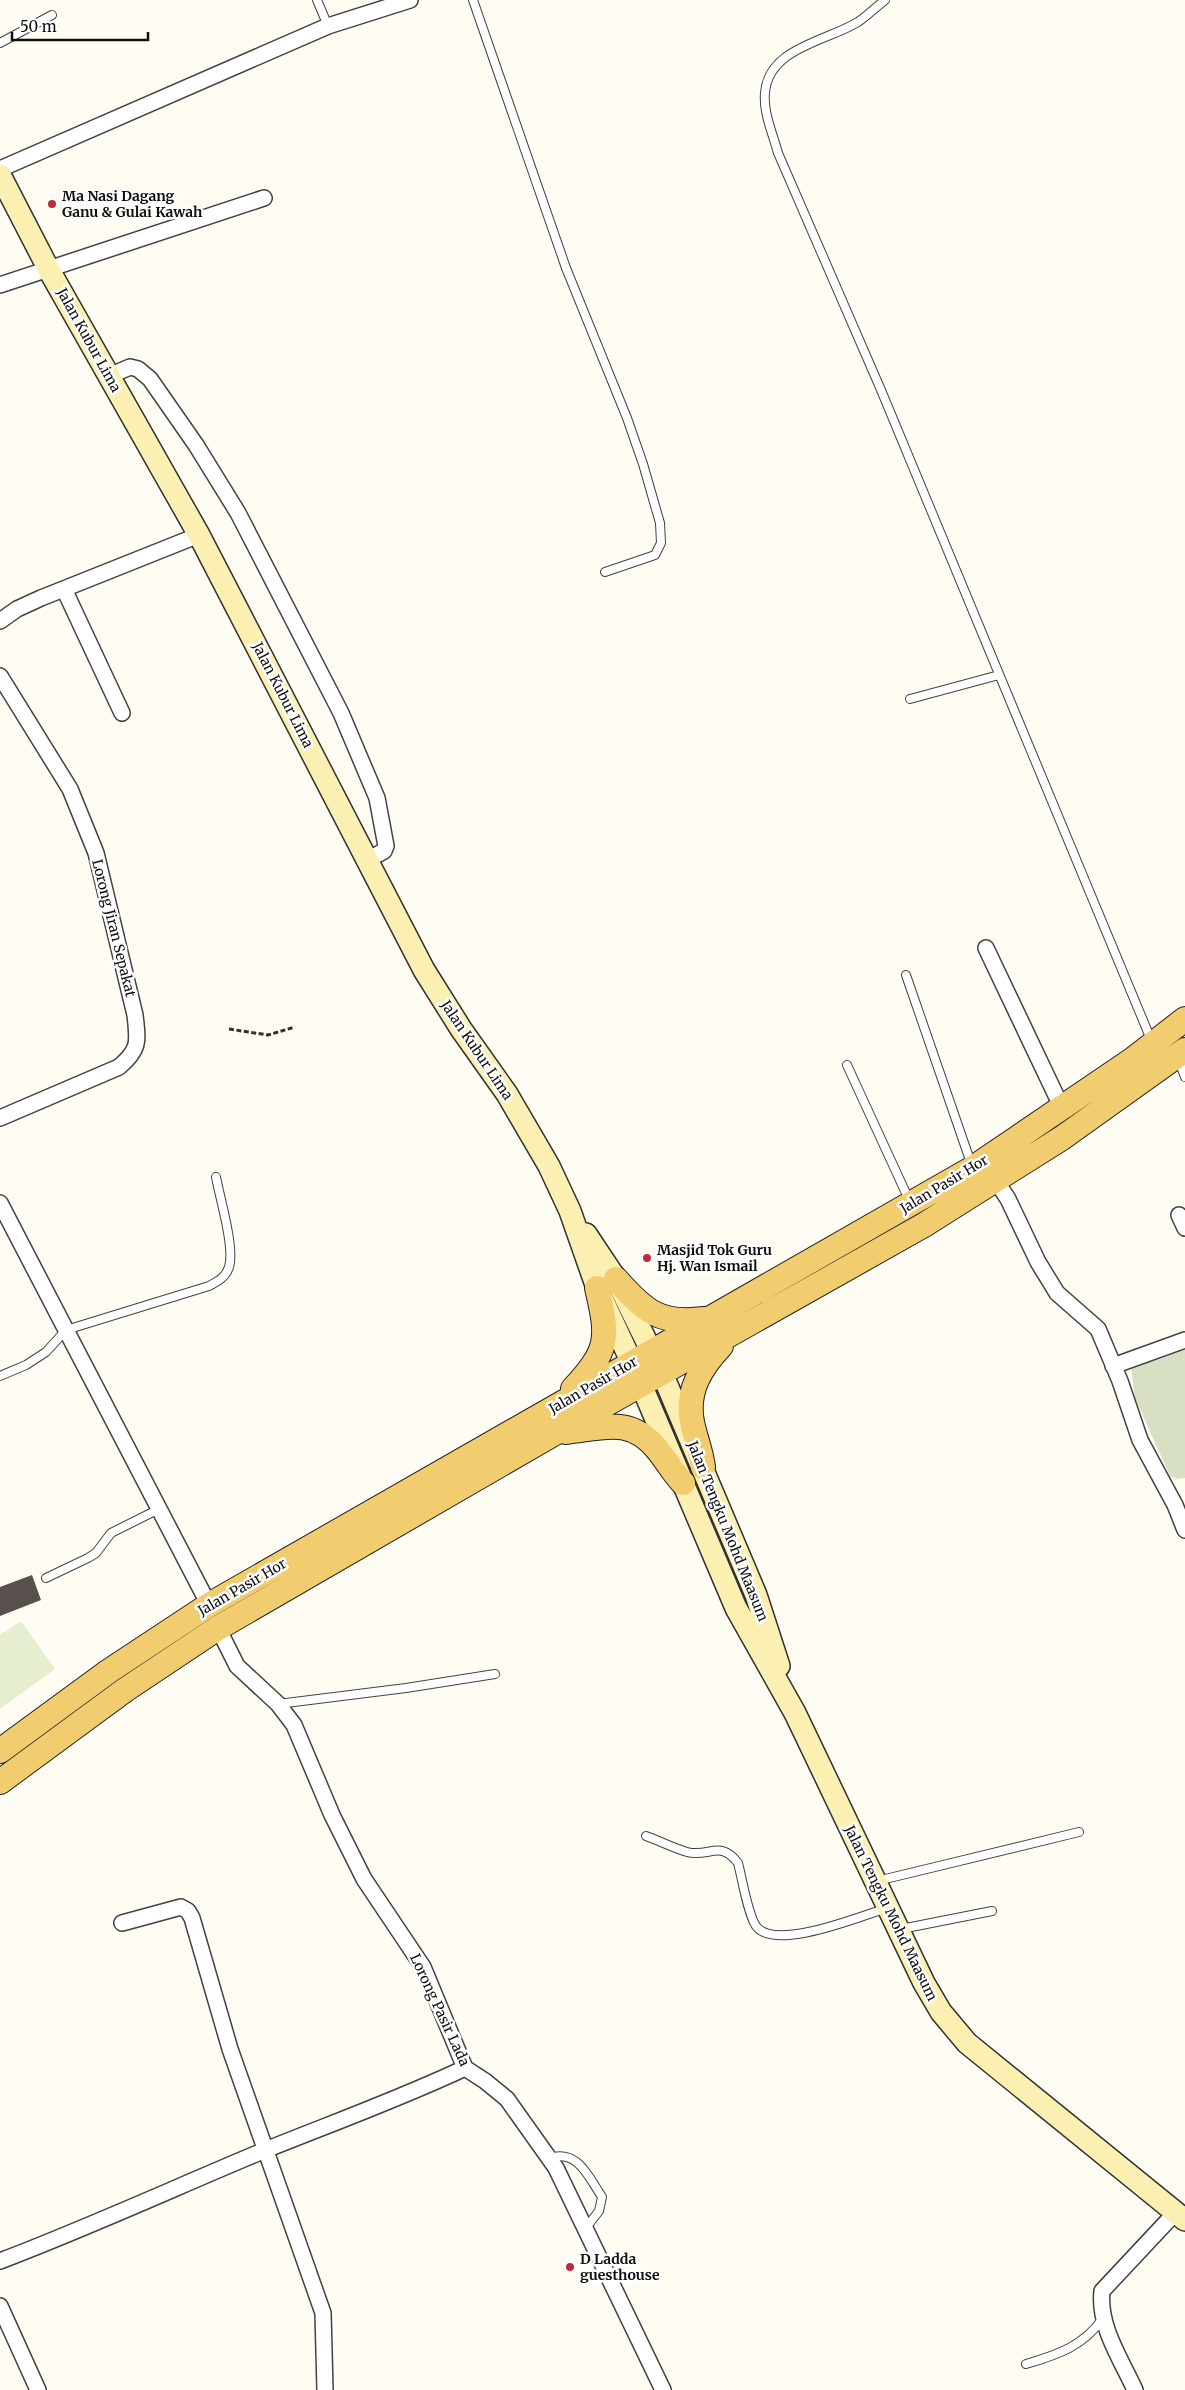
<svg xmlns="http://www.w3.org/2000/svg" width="1185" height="2390" font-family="Merriweather,serif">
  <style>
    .cemetery { fill: #d8e0c4 }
    .pitch { fill: #e5efcf }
    .building { fill: #58504c }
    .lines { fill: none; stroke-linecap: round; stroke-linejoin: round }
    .service-casing { stroke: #424242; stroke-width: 10 }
    .minor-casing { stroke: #424242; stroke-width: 18 }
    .secondary-casing { stroke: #313131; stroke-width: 24 }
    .primary-casing { stroke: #202020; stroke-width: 26 }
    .path { stroke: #313131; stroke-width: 3; stroke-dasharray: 5 2.5; stroke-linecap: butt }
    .service { stroke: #fff; stroke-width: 8 }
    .minor { stroke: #fff; stroke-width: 15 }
    .secondary { stroke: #fbf0b1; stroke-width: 21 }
    .primary { stroke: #f1cd70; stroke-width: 24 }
    .poi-dot { fill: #b92e39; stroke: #fff; stroke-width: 2 }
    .labels { text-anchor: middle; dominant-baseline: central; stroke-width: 5; stroke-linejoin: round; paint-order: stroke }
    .poi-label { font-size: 14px; font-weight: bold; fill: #0f0f0f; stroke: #fff; text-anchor: start }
    .street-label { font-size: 14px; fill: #0f0f0f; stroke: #fff }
  </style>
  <rect width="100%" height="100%" fill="#fefcf3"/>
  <path class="cemetery" d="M 1185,1345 L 1185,1478 L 1176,1479 L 1170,1476 L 1135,1398 L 1131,1366 Z"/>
  <path class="pitch" d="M 21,1621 L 55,1669 L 0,1709 L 0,1635 Z"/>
  <path class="building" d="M 32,1575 L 41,1600 L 0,1616 L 0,1587 Z"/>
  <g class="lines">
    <defs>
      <path id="service" d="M 317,0 L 328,26
        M 473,0 L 566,268 L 627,418 L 643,464 L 660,523 L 661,543 L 655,555 L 605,572
        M 885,0 C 876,7 867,16 858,22 C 827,41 768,48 765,93 C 763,113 773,134 778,153 L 881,390 L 1152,1042
        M 0,43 L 52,15
        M 910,699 L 999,675
        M 906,975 L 972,1166
        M 1178,1058 L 1185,1077
        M 847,1065 L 910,1202
        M 0,1376 L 26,1365 L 46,1352 L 66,1330 L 209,1286 C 218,1281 226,1277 229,1267 C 235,1248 220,1199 216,1177
        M 46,1578 L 88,1558 L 96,1553 L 111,1533 L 159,1509
        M 278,1704 L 406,1688 L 495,1674
        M 646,1836 C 660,1841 673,1848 687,1852 C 709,1858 720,1839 738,1863 C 742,1878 748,1915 756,1926 C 774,1952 861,1916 887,1908
        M 877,1881 L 1079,1832
        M 901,1929 L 992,1911
        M 549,2158 C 578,2149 588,2176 602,2197 L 599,2211 L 585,2229
        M 1026,2364 C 1057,2355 1084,2346 1103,2318"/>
      <path id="minor" d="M 0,169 L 328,26 L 410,0
        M 0,285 L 264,198
        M 109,376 L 130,367 L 138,369 L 150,379 L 196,445 L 238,513 L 341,713 L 377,798 L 386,846 L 384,851 L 367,860
        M 64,589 L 122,713
        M 0,621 L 17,609 L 41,598 L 199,535
        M 0,676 L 70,789 L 96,853 L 135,1015 C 138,1042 140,1049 119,1067 L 0,1118
        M 986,948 L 1062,1108
        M 996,1181 L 1008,1199 L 1038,1262 L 1057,1293 L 1098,1329 L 1120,1381 L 1140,1440 L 1175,1505 L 1185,1530
        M 0,1203 L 209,1605
        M 1179,1215 L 1185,1228
        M 1113,1366 L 1185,1340
        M 218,1628 L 237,1666 L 278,1704 L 294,1725 L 332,1815 L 364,1879 L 423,1967 L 465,2068 L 485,2081 L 507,2099 L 556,2168 L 663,2390
        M 122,1923 L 181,1907 L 188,1911 L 192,1918 L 230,2049 L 323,2313 L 325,2390
        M 0,2261 C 87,2228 172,2189 258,2153 C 327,2125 397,2100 465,2068
        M 0,2306 L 38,2390
        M 1135,2390 C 1121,2359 1098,2326 1102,2291 L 1175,2213"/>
      <path id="secondary" d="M 0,175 L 49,270 L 199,535 L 424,970 L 461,1029 L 507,1094 L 549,1166 L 570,1211 L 597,1288 L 632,1363 L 736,1608 L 795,1713 L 924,1983 L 941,2012 L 967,2043 L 1185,2220
        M 586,1234 L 616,1279 L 662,1373 L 756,1595 L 779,1666"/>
      <path id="primary" d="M 616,1279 C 644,1311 660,1325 704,1319
        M 573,1389 C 609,1350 609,1339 597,1288
        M 565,1432 C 603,1428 630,1416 657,1449 C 667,1461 673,1473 683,1483
        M 703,1467 C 701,1451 695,1437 692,1422 C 686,1391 701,1367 721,1346
        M 0,1751 L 109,1671 L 209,1605 L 973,1168 L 1132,1060 L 1185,1019
        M 0,1782 L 125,1690 L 218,1628 L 555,1433 L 924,1225 L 1062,1138 L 1185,1050"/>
    </defs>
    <use href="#service" class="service-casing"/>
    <use href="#minor" class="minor-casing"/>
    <use href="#secondary" class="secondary-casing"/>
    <use href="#primary" class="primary-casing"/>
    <path class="path" d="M 229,1029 L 268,1035 L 295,1027"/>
    <use href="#service" class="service"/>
    <use href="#minor" class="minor"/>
    <use href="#secondary" class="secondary"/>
    <use href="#primary" class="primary"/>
  </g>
  <g class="poi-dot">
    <circle cx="52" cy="204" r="5"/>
    <circle cx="647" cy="1258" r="5"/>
    <circle cx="570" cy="2267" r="5"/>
  </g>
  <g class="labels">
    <g class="poi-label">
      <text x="62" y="196">Ma Nasi Dagang<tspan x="62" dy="16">Ganu &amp; Gulai Kawah</tspan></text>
      <text x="657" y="1250">Masjid Tok Guru<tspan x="657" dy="16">Hj. Wan Ismail</tspan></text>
      <text x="580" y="2259">D Ladda<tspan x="580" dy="16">guesthouse</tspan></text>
    </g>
    <g class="street-label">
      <text transform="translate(89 340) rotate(61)">Jalan Kubur Lima</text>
      <text transform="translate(283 695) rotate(63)">Jalan Kubur Lima</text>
      <text transform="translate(114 928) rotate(76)">Lorong Jiran Sepakat</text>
      <text transform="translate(477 1050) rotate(56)">Jalan Kubur Lima</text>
      <text transform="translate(944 1184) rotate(-31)">Jalan Pasir Hor</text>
      <text transform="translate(593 1385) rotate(-30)">Jalan Pasir Hor</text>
      <text transform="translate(728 1531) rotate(68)">Jalan Tengku Mohd Maasum</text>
      <text transform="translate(242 1587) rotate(-30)">Jalan Pasir Hor</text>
      <text transform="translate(891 1913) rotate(64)">Jalan Tengku Mohd Maasum</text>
      <text transform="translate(440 2010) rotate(65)">Lorong Pasir Lada</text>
    </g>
  </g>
  <path d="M12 32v8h136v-8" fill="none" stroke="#0f0f0f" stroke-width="2.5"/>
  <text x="20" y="32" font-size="15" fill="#0f0f0f" stroke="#ffffff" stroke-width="4" paint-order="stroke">50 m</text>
</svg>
